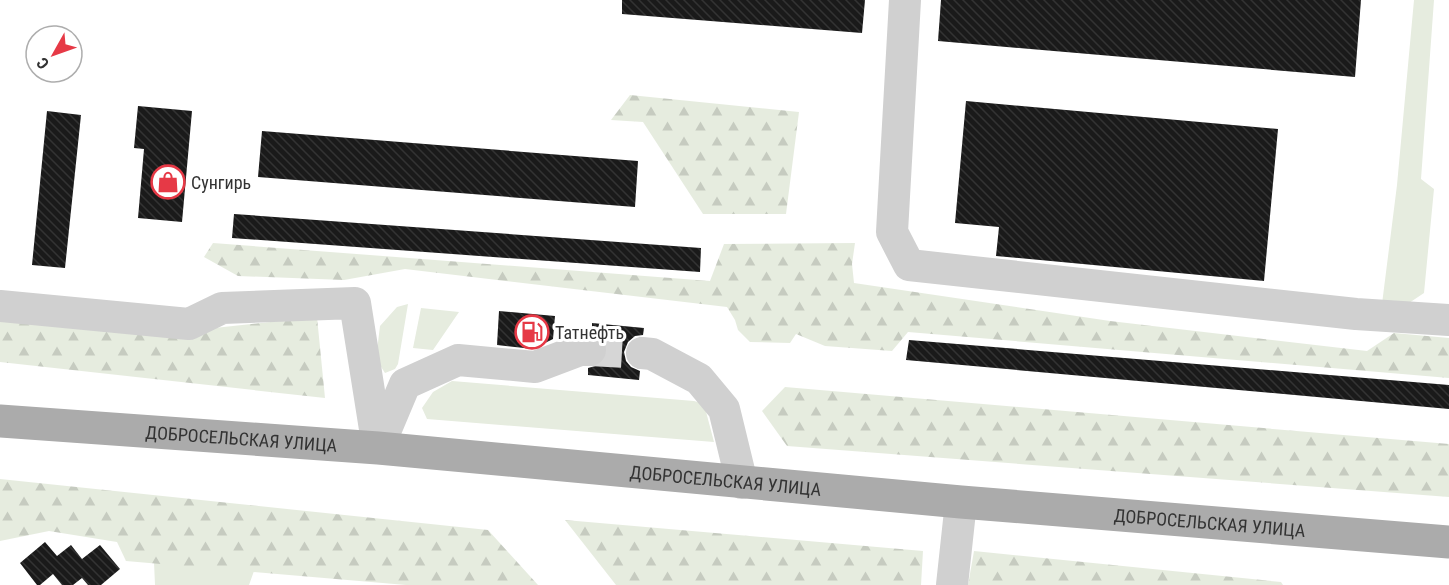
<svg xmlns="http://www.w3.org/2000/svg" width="1449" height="585" font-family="'Roboto Condensed',sans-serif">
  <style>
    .green { fill: #e6ecdf }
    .forest { fill: url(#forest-firs) }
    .building { fill: url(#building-back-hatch) }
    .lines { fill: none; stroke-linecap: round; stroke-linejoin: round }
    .minor-tunnel { stroke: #d6d6d6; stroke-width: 32; stroke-dasharray: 32 16; stroke-linecap: butt }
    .minor { stroke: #d0d0d0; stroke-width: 32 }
    .major { stroke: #ababab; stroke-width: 33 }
    .labels { text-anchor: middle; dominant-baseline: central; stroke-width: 6; stroke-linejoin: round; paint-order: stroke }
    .poi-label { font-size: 18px; fill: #333; stroke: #fff; text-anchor: start }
    .street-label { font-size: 18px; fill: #333; stroke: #fff }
  </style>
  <defs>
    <pattern id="forest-firs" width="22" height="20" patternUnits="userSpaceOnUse" patternTransform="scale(1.5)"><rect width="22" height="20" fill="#e6ecdf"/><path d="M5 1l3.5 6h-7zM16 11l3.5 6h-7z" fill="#c6cbc0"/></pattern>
    <pattern id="building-back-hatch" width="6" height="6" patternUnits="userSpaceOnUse" patternTransform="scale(1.5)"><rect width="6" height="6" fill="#1a1a1a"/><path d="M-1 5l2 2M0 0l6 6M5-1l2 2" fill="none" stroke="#333"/></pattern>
  </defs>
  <rect width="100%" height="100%" fill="#fff"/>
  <path class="green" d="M 1414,0 L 1434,0 L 1421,179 L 1434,189 L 1424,293 L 1409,303 L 1382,304 L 1397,185 Z
    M 408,304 L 398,364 L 395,369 L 385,373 L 376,359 L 380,326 L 397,307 Z
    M 421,308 L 459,312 L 433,350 L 413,348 Z
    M 452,381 L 694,401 L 704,404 L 714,442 L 427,419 L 422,408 L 433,392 Z
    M 154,562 L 254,571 L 249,585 L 155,585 Z"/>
  <path class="forest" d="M 630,95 L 799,112 L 786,214 L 703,214 L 643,122 L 611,120 Z
    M 213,243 L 710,281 L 724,244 L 855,243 L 852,264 L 854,283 L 1110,321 L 1367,351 L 1394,333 L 1449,338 L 1449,378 L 908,332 L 892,351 L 825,346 L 796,334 L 790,343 L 750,342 L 738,330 L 735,320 L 727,307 L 405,269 L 344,280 L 238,276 L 204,257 Z
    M 0,315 L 168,333 L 317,317 L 325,398 L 0,362 Z
    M 785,387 L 1449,444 L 1449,497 L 787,446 L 762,411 Z
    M 0,479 L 488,530 L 538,585 L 406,585 L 126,561 L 117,542 L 49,531 L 0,541 Z
    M 565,520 L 923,551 L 921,585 L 616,585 Z
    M 974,551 L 1281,582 L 1283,585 L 968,585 Z"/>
  <path class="building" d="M 622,0 L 865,0 L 862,33 L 622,14 Z
    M 941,0 L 1361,0 L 1355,77 L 938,41 Z
    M 966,101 L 1278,129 L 1264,281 L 996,256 L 999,227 L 955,223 Z
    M 138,106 L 192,111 L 182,222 L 138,218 L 144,149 L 134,148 Z
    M 47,111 L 81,115 L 65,268 L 32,265 Z
    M 262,131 L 638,161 L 635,207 L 258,177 Z
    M 234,214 L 701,248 L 700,272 L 232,238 Z
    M 499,311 L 555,316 L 553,339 L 533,349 L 497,345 Z
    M 592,323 L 644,328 L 643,335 L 635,336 L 628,342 L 624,352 L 626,361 L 631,367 L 640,371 L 639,380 L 588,375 L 588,368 L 599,365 L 606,358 L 608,351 L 605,341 L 599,335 L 592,332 Z
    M 909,340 L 1449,385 L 1449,409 L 906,360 Z
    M 45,542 L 57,556 L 71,545 L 82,559 L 100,545 L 120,569 L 101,585 L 88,585 L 82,578 L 73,585 L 62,585 L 53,574 L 40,585 L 37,585 L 20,563 Z"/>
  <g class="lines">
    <path class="minor-tunnel" d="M 590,350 L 642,353"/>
    <path class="minor" d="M 905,0 L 892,232 L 909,265 L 1356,314 L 1449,320
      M 0,306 L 189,324 L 222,308 L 355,303 L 378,448
      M 642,353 L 652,354 L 699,379 L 724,409 L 742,483
      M 378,448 L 405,384 L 458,360 L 535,367 L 580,350 L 590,350
      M 952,585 L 961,502"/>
    <path class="major" id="s1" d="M 0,421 L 378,448 L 961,502 L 1449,542"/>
  </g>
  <defs>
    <symbol id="shop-ring" viewBox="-11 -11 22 22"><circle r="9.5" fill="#fff" stroke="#e63946" stroke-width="1.5"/><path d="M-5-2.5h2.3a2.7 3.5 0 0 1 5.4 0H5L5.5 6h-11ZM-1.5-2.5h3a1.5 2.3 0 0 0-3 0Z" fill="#e63946"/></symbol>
    <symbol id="fuel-ring" viewBox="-11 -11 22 22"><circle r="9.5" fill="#fff" stroke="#e63946" stroke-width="1.5"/><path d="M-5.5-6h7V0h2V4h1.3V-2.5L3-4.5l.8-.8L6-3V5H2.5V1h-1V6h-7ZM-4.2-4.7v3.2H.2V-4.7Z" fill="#e63946"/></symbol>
  </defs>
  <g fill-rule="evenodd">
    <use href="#shop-ring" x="149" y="163" width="38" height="38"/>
    <use href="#fuel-ring" x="513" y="313" width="38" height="38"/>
  </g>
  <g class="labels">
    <g class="poi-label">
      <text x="191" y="182">Сунгирь</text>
      <text x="555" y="332">Татнефть</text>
    </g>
    <g class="street-label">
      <text stroke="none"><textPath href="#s1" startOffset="242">ДОБРОСЕЛЬСКАЯ УЛИЦА</textPath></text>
      <text stroke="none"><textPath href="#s1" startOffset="728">ДОБРОСЕЛЬСКАЯ УЛИЦА</textPath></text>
      <text stroke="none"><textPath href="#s1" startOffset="1214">ДОБРОСЕЛЬСКАЯ УЛИЦА</textPath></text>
    </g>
  </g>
  <g transform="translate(54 54) rotate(230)"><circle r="28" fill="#ffffff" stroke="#adadad" stroke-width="1.5"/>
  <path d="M0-4.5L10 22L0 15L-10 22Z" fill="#e63946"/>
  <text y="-9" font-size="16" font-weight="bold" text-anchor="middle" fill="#333333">С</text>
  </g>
</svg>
